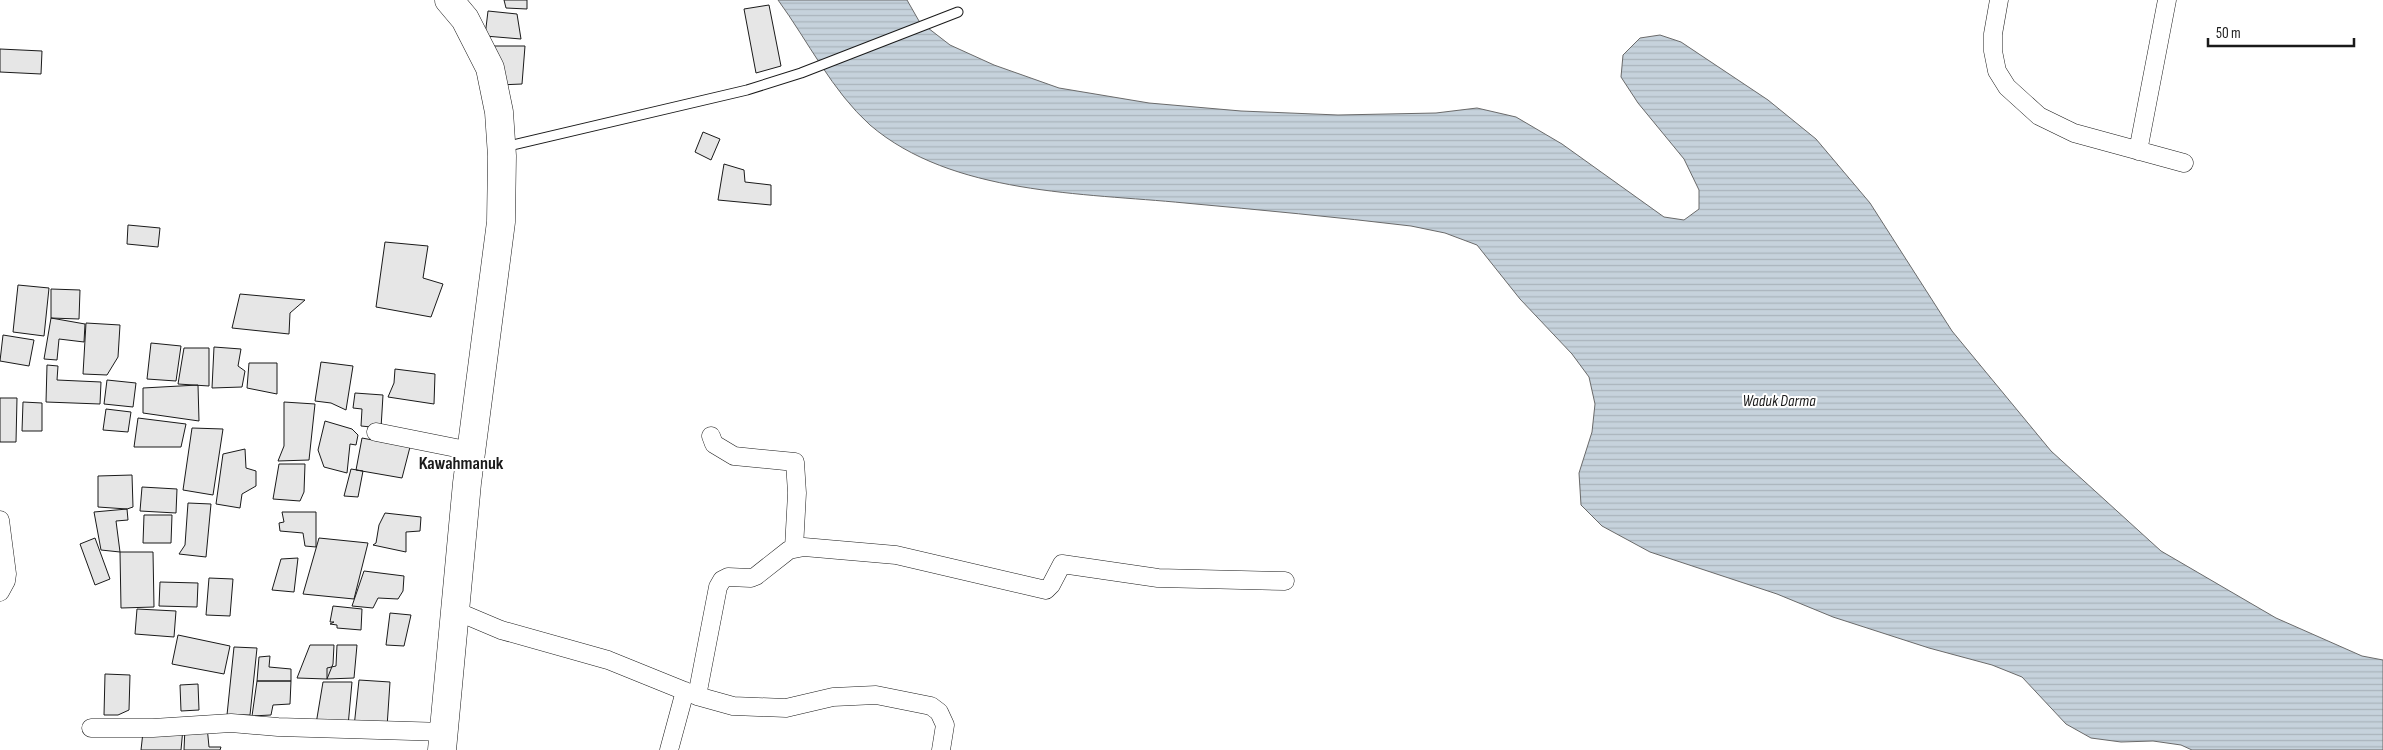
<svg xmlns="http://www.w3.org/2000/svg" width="2383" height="750" font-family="'Sofia Sans Condensed',sans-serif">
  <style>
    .water { fill: url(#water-rules); stroke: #6a6a6a }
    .building { fill: #e6e6e6; stroke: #1a1a1a }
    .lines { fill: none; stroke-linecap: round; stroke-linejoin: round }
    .service-casing { stroke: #1a1a1a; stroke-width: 11 }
    .minor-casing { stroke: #1a1a1a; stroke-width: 19 }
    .trunk-casing { stroke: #1a1a1a; stroke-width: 29 }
    .service { stroke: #fff; stroke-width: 9 }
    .minor { stroke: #fff; stroke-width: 18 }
    .trunk { stroke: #fff; stroke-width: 28 }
    .labels { text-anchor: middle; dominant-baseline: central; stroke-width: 4; stroke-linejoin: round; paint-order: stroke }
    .water-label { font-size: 16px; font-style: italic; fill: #1a1a1a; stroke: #fff }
    .quarter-label { font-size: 18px; font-weight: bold; fill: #1a1a1a; stroke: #fff }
  </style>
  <defs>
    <pattern id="water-rules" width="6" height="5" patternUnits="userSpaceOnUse" patternTransform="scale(1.25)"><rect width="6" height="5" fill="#c6d2dc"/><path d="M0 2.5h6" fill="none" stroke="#aab4bc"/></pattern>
  </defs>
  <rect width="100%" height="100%" fill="#fff"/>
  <path class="water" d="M 778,0 L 907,0 L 919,21 L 950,45 L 994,65 L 1059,88 L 1149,103 L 1241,111 L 1338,115 L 1436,113 L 1477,108 L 1516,117 L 1562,144 L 1664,217 L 1684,220 L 1699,209 L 1699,190 L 1684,159 L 1638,103 L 1621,77 L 1623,55 L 1640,38 L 1660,35 L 1681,42 L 1768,100 L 1816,139 L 1870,203 L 1952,331 L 2051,451 L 2161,551 L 2276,618 L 2362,656 L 2383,660 L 2383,750 L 2192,750 L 2181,745 L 2153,741 L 2121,742 L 2091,738 L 2066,724 L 2022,677 L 1992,665 L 1929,648 L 1833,617 L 1777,594 L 1650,552 L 1602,526 L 1581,505 L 1579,473 L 1592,432 L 1595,404 L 1589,377 L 1572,354 L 1520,299 L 1477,245 L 1445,233 L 1411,226 C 1336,217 1261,210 1185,203 C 1083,193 952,195 870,125 C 832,91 808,41 778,0 Z"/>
  <path class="building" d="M 504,0 L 527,0 L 527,9 L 506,8 Z
    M 769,5 L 781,66 L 756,73 L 744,9 Z
    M 488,11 L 517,14 L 521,39 L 485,36 Z
    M 490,46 L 525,46 L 522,84 L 499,85 Z
    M 0,49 L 42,51 L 41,74 L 0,72 Z
    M 703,132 L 720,139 L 711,160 L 695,152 Z
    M 724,164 L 744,170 L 745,182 L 771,185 L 771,205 L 718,200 Z
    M 128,225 L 160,228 L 158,247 L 127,244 Z
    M 385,242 L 428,246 L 423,278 L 443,284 L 431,317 L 376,307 Z
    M 18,285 L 49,288 L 44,336 L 13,332 Z
    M 51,289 L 80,290 L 79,319 L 51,318 Z
    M 240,294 L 305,300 L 290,313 L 289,334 L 232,328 Z
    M 51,318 L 85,324 L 84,342 L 59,339 L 57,360 L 44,359 Z
    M 86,323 L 120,325 L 118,357 L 107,375 L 83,374 Z
    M 3,335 L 34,340 L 29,366 L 0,361 Z
    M 151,343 L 181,346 L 176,381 L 147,379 Z
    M 214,347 L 241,349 L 238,366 L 245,371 L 242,387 L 212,388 Z
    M 184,348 L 209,348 L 209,386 L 178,384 Z
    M 321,362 L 353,366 L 346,410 L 331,403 L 315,401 Z
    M 249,363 L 277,363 L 277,394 L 247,388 Z
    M 47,365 L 58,366 L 57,380 L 101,382 L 100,404 L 46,402 Z
    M 395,369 L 435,374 L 434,404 L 388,397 L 394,383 Z
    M 107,380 L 136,383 L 133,407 L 104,404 Z
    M 198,385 L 199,421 L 143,413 L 143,388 Z
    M 355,393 L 383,395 L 381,428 L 361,426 L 362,409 L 353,408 Z
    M 0,398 L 17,398 L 16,442 L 0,442 Z
    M 23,402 L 42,403 L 42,431 L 22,431 Z
    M 284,402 L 315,404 L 309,460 L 278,461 L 284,446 Z
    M 106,409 L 131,412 L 128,432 L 103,430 Z
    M 138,418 L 186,424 L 181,447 L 134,447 Z
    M 325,421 L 352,429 L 358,435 L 356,445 L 350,444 L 347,473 L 324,467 L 318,450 Z
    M 192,428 L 223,429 L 213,495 L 183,490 Z
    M 362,438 L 410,447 L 402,478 L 356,470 Z
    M 245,449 L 246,468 L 256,471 L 256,486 L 242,494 L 240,508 L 216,504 L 223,454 Z
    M 279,464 L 305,464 L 304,492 L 300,501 L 273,499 Z
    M 351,469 L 363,471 L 358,497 L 344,496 Z
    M 132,475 L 133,507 L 127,509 L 98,507 L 98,476 Z
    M 142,487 L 177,489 L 176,513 L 140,511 Z
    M 188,503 L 211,504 L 206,557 L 179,554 L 185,545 Z
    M 127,509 L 128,520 L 116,521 L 120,552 L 101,550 L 94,512 Z
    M 282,512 L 316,512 L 316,547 L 305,546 L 303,533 L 280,531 L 279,523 L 284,522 Z
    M 385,513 L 421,517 L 420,531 L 406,532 L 406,552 L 373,545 L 376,543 L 379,525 Z
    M 144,515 L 172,515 L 171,543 L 143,543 Z
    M 95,538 L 110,579 L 95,585 L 80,544 Z
    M 319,538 L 368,543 L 354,599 L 303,594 Z
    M 120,552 L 153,552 L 154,607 L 121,608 Z
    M 298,558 L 294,592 L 272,590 L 281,559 Z
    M 364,571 L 404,576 L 403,591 L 398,599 L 378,598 L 373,608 L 352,606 Z
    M 209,578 L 233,579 L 230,616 L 206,615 Z
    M 160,582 L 198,583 L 197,607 L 159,606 Z
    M 333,606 L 362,609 L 361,630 L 337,628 L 337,625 L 330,624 L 334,622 L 330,622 Z
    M 137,609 L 176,611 L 174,637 L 135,634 Z
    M 390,613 L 411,615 L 404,646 L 386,645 Z
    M 178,635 L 230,646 L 224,674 L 172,664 Z
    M 310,645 L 334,645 L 333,664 L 327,679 L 297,678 Z
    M 337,645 L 357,645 L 354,678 L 327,679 L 327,668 L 336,666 Z
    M 234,647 L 257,648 L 250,715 L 227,715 Z
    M 270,656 L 269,667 L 291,669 L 291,681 L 257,681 L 259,657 Z
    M 105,674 L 130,675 L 129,710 L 118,715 L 104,715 Z
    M 359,680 L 390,682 L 387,727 L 354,727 Z
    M 257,681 L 291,681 L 290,704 L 273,705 L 271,715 L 252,716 Z
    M 323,682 L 352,682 L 348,726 L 316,724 Z
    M 198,684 L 199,710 L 181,711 L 180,685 Z
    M 207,726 L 209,747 L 221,747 L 220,750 L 184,750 L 185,727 Z
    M 183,728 L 181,750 L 141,750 L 143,732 Z"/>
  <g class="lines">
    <defs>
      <path id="service" d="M 504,147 L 747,90 L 801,73 L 958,12"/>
      <path id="minor" d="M 1999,0 L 1993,34 L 1993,51 L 1997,71 L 2007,87 L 2039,116 L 2074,133 L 2184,163
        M 2138,151 L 2167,0
        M 376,432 L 471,451
        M 711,436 L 714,444 L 734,456 L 795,462 L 797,493 L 794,548
        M 0,520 L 7,574 L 6,581 L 0,592
        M 456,611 L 501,630 L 608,660 L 697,696 L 733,706 L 786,708 L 833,697 L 876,695 L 931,706 L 939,712 L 945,725 L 941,750
        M 697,696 L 718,587 L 722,580 L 728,577 L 751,578 L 756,576 L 789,550 L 804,547 L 896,555 L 1046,590 L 1051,585 L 1062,564 L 1158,578 L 1285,581
        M 91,728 L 153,728 L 231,723 L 278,727 L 445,732
        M 669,750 L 685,691"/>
      <path id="trunk" d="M 442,750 L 467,483 L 501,222 L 502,156 L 499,112 L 490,68 L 465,19 L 449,0"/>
    </defs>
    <use href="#service" class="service-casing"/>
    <use href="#minor" class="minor-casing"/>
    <use href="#trunk" class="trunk-casing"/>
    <use href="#service" class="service"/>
    <use href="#minor" class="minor"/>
    <use href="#trunk" class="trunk"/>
  </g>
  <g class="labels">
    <g class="water-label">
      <text x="1779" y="401">Waduk Darma</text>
    </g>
    <g class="quarter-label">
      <text x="461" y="463">Kawahmanuk</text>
    </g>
  </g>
  <path d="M2208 38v8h146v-8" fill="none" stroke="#1a1a1a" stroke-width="2.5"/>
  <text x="2216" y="38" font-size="15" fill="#1a1a1a" stroke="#ffffff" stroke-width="4" paint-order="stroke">50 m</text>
</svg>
